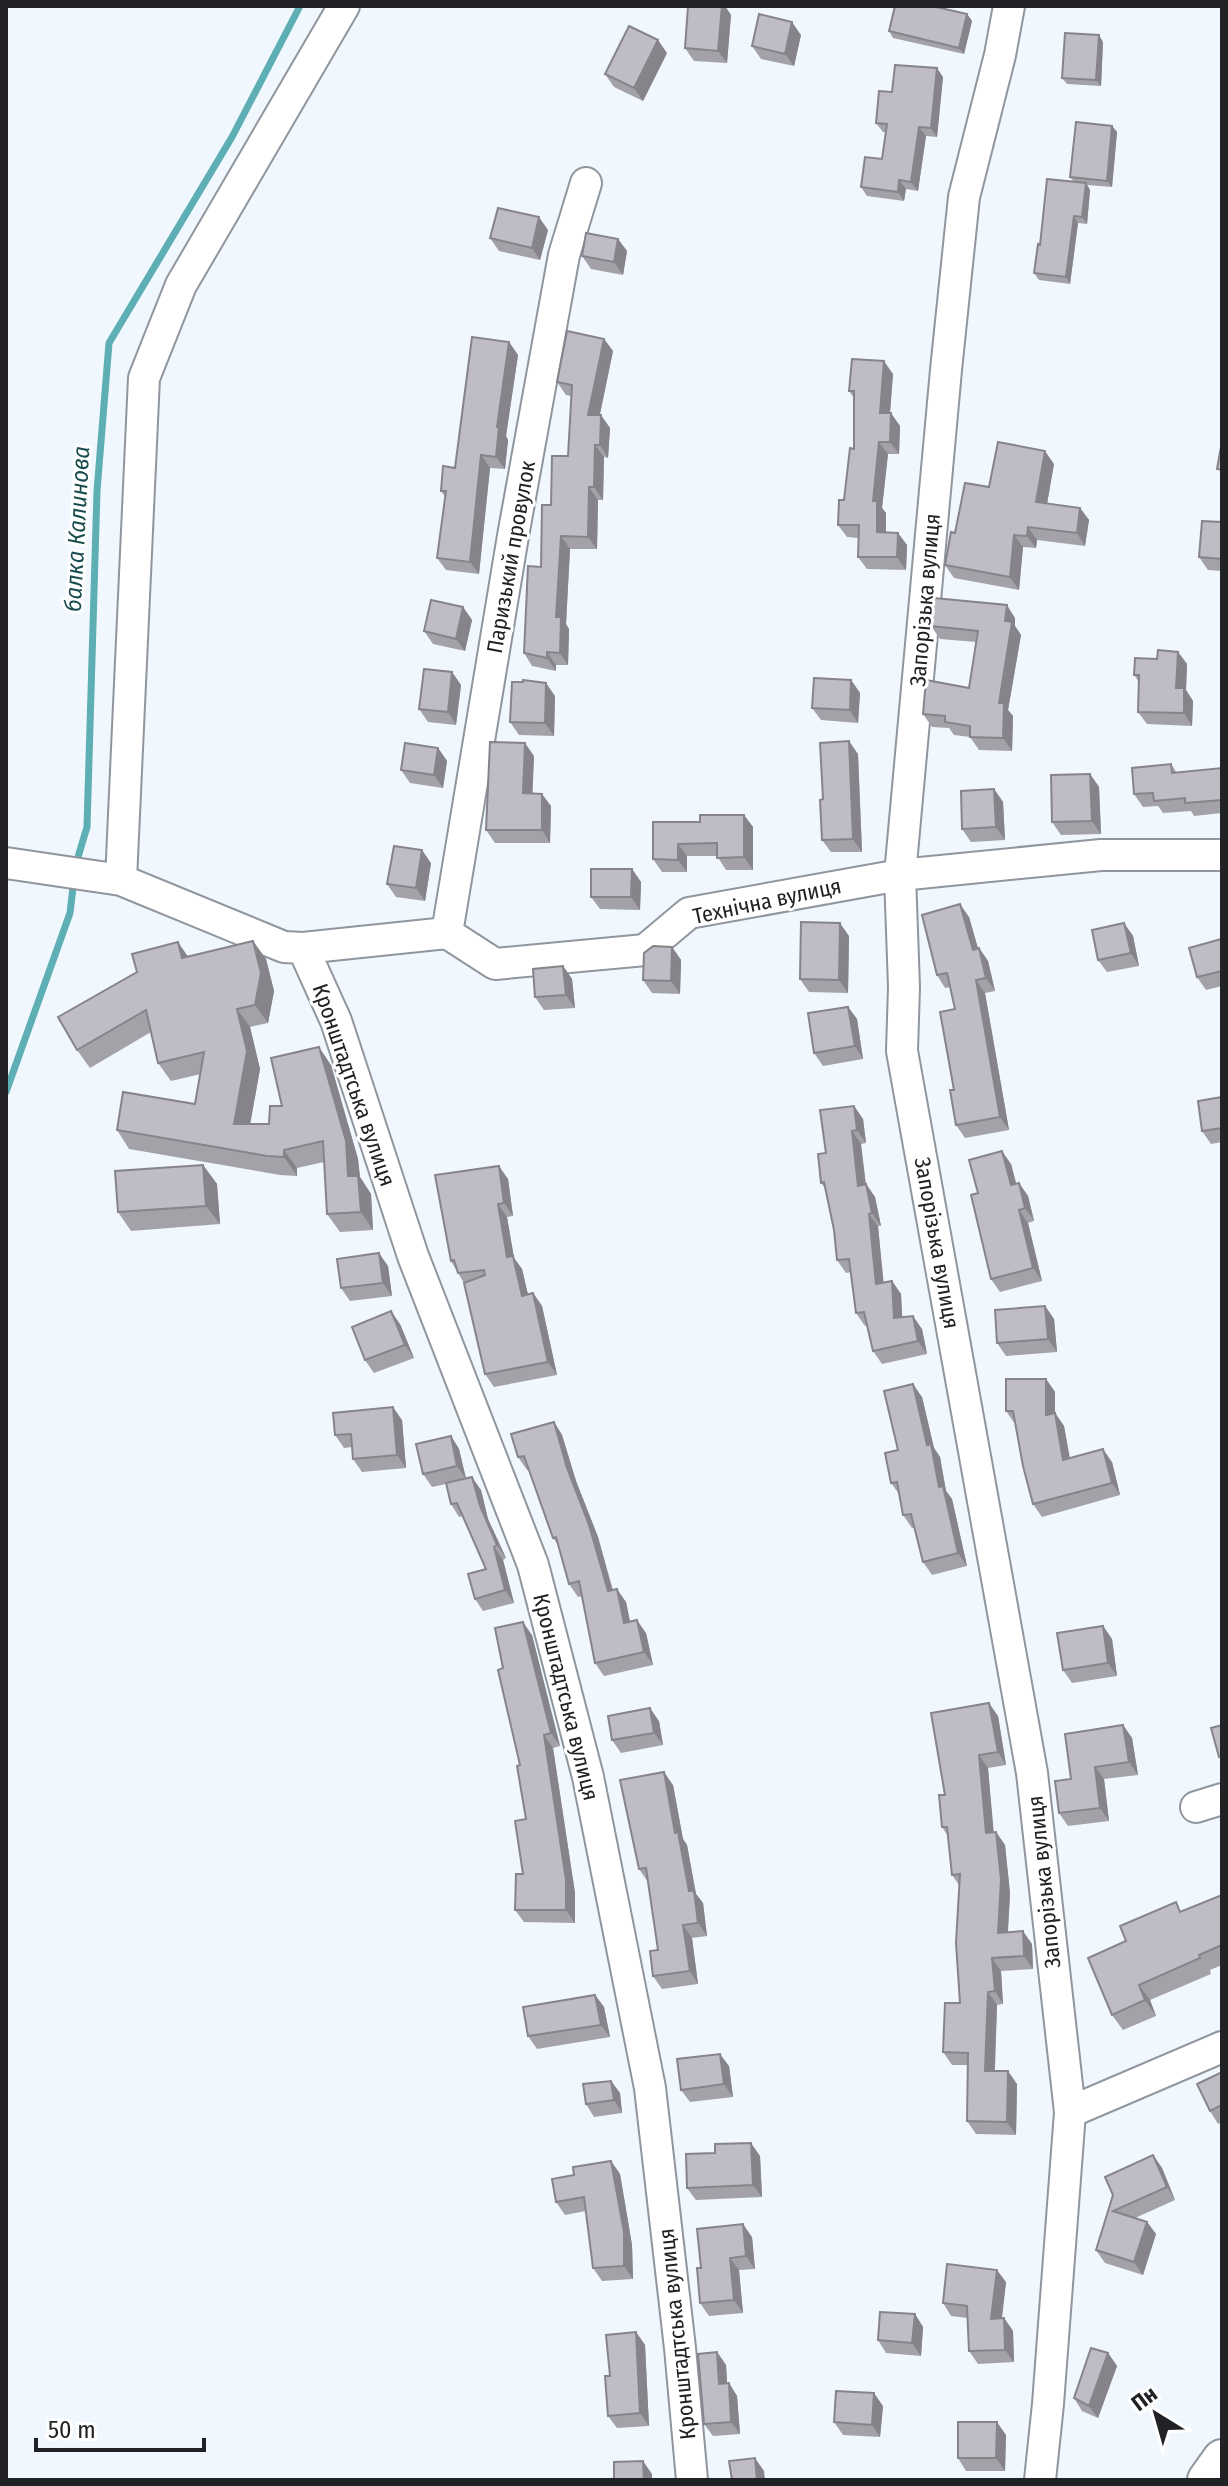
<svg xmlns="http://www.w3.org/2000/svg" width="1228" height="2486" font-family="'Fira Sans Condensed',sans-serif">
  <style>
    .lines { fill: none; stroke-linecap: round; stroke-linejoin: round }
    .stream { stroke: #5eafb3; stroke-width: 7 }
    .minor-casing { stroke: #90969d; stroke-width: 34 }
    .major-casing { stroke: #90969d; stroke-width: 42 }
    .minor { stroke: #fff; stroke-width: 30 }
    .major { stroke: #fff; stroke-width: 38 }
    .wall { fill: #a4a2a9 }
    .shaded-wall { fill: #86848a }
    .building { fill: #bfbcc5; stroke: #86848a; stroke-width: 2 }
    .labels { text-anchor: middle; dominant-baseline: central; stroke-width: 6; stroke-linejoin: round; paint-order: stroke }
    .street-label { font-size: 22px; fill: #202225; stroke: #fff }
    .water-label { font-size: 24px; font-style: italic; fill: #194d4f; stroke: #fff }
  </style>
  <rect width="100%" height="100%" fill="#f1f7ff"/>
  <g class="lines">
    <path class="stream" d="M 75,867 L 87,827 L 97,491 L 109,343 L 232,137 L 300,6
      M 6,1092 L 70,913 L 74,879"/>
    <defs>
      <path id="minor" d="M 1009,6 L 1000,55 L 964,197 L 946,370 L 900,875 L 904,987 L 902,1051 L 1032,1773 L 1070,2112 L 1048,2404 L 1040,2480
        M 6,863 L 121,880 L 284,947 L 303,948 L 447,933 L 495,964 L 645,950 L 689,913 L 900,875 L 1101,855 L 1222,855
        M 121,880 L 144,378 L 181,285 L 344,6
        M 447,933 L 513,536 L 564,255 L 586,183
        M 303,948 L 336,1021 L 413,1256 L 533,1565 L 588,1777 L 650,2088 L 680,2348 L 692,2480
        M 1196,1807 L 1222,1799
        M 1070,2112 L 1222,2047"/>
      <path id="major" d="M 1207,2480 L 1222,2459"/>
    </defs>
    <use href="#minor" class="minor-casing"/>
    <use href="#major" class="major-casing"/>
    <use href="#minor" class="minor"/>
    <use href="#major" class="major"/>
  </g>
  <path class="wall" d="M 688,6 L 725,6 L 731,15 L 727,63 L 694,61 L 685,48 Z
    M 967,14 L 972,21 L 964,54 L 893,38 L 889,31 Z
    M 801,35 L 794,66 L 761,59 L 752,46 Z
    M 1103,42 L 1101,86 L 1067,84 L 1062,78 Z
    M 667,53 L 643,101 L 614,87 L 605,74 Z
    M 943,77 L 937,137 L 926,136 L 918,191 L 906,189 L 904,201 L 867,196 L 861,187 L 882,159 L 886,132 L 883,132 L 876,123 L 892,92 Z
    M 1112,126 L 1117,132 L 1112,187 L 1087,185 L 1090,190 L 1087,224 L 1078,223 L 1070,284 L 1039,280 L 1034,273 L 1040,245 L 1074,182 L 1070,177 Z
    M 548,230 L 540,260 L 499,251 L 490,238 Z
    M 618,239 L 627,251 L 623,275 L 591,269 L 582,256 Z
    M 604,339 L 613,351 L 600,415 L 610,428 L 608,458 L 604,457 L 603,500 L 598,500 L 597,549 L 570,549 L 566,624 L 569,629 L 568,665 L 556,665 L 556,671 L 532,666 L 524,653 L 541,567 L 551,505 L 568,456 L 571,396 L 566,395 L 557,382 Z
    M 509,342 L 518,355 L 506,436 L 508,440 L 505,469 L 490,468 L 479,574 L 446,570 L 437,558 L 445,497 L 441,491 L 455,468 Z
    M 893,374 L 890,413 L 900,426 L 899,454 L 888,454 L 882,508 L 886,513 L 886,532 L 898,533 L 907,545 L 906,570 L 867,569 L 858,557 L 858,538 L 847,537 L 838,525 L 844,500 L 854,449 L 854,398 L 849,391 Z
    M 1054,464 L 1047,504 L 1080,508 L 1089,520 L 1085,546 L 1037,540 L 1036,548 L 1023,547 L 1019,590 L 954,578 L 945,565 L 955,533 L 989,487 Z
    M 1222,522 L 1222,571 L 1208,570 L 1199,557 Z
    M 463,607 L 472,620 L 465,651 L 433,644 L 424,631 Z
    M 1015,618 L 1015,626 L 1021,635 L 1008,710 L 1013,716 L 1012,751 L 979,750 L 970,737 L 954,735 L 949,728 L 932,727 L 923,714 L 969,688 L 976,642 L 940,639 L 931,626 Z
    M 1178,652 L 1187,664 L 1186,690 L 1193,701 L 1192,726 L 1147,724 L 1138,712 L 1139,682 L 1134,675 L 1157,659 Z
    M 452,672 L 461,685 L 456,725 L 428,722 L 419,709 Z
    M 851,680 L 860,693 L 858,723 L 821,720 L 812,708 Z
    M 555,696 L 554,736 L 519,735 L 510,722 Z
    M 438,748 L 447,761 L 443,788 L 410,783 L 401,770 Z
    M 858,754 L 862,852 L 831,852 L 822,840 L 823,799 Z
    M 534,756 L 532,794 L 551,806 L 550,843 L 495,843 L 486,830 Z
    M 1171,764 L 1177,773 L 1222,768 L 1222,813 L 1194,816 L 1191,811 L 1163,813 L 1158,806 L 1143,807 L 1134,794 Z
    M 1090,774 L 1099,787 L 1101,834 L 1061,835 L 1052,822 Z
    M 994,789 L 1003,802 L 1005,840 L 971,842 L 962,829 Z
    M 744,815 L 753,827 L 753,870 L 726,870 L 717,856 L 687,856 L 687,872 L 662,872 L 653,859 L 700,822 Z
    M 431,863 L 425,901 L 396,897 L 387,884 Z
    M 632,869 L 641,882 L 640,910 L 600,909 L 591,897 Z
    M 969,917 L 978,949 L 979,948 L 988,961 L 995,991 L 985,993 L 1009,1130 L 965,1138 L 956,1125 L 954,1090 L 955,1009 L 950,987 L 945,988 L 937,975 Z
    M 1124,923 L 1133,936 L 1139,966 L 1107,972 L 1098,960 Z
    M 849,936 L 848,993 L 809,992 L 800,979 Z
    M 1222,940 L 1222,986 L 1206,990 L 1197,977 Z
    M 253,941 L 266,959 L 274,991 L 268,1023 L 250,1027 L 260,1069 L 250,1124 L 269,1124 L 282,1106 L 331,1065 L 358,1159 L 360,1177 L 371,1194 L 373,1230 L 340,1232 L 327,1214 L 324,1162 L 297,1168 L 297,1176 L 280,1175 L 129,1149 L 117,1130 L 195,1104 L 201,1074 L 171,1081 L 158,1063 L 151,1032 L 90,1068 L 77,1050 L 188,957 Z
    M 672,947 L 681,960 L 680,994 L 652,993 L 643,980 Z
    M 563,966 L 572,979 L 575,1008 L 544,1010 L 535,997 Z
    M 848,1007 L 857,1019 L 863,1059 L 823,1066 L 814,1053 Z
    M 1222,1097 L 1222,1142 L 1211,1144 L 1202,1131 Z
    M 854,1106 L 863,1119 L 866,1143 L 861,1144 L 866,1184 L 875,1197 L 881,1226 L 878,1226 L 883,1282 L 892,1281 L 901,1294 L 902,1317 L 922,1329 L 927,1354 L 882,1364 L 873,1351 L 867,1325 L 865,1326 L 856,1313 L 851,1272 L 846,1273 L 837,1260 L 834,1230 L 825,1188 L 821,1183 Z
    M 1011,1164 L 1016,1184 L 1019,1183 L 1028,1196 L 1034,1221 L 1028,1223 L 1042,1281 L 1000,1292 L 991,1279 L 978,1193 Z
    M 203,1165 L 217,1184 L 220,1224 L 131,1231 L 118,1212 Z
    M 508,1179 L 513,1216 L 507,1217 L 514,1258 L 522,1269 L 528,1294 L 533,1293 L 542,1306 L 557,1375 L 494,1387 L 485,1374 L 464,1283 L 451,1261 Z
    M 388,1266 L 392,1296 L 350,1301 L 341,1288 Z
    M 1045,1306 L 1054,1319 L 1057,1352 L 1006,1356 L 997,1343 Z
    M 400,1324 L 414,1358 L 374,1373 L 365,1360 Z
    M 1046,1379 L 1055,1392 L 1055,1413 L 1064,1426 L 1070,1458 L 1112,1462 L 1120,1495 L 1042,1517 L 1033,1504 L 1015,1424 L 1006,1411 Z
    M 922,1397 L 934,1448 L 940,1457 L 946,1491 L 952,1499 L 967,1566 L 932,1575 L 923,1562 L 915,1528 L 912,1528 L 903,1515 L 899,1494 L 891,1483 L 898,1450 Z
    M 402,1420 L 406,1468 L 362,1472 L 353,1459 L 352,1447 L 344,1448 L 335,1435 Z
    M 554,1422 L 562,1435 L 576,1481 L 598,1537 L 613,1590 L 626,1602 L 630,1622 L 646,1633 L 653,1665 L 604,1676 L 595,1663 L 582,1596 L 578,1597 L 569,1584 L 559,1546 L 553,1538 L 529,1470 L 527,1470 L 518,1457 Z
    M 451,1436 L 459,1449 L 466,1478 L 481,1490 L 488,1519 L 506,1558 L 503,1560 L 514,1603 L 483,1611 L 475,1599 L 486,1569 L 463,1516 L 459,1517 L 451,1504 L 446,1484 L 432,1487 L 423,1474 Z
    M 1103,1626 L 1112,1639 L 1117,1676 L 1072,1683 L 1063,1670 Z
    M 532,1635 L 560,1746 L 553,1748 L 575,1893 L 575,1923 L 524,1922 L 515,1910 L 523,1874 L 526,1819 L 520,1765 L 503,1668 Z
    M 998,1716 L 1006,1765 L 988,1768 L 993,1832 L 996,1832 L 1005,1845 L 1010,1893 L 1008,1932 L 1032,1944 L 1033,1969 L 1001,1971 L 1003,2004 L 997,2005 L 995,2071 L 1017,2084 L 1016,2135 L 976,2134 L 967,2121 L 968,2065 L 952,2065 L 943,2052 L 960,2003 L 959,1885 L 952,1875 L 948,1836 L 942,1827 L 945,1795 Z
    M 659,1721 L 663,1745 L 621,1753 L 612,1740 Z
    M 1123,1725 L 1132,1738 L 1138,1775 L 1104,1779 L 1109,1821 L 1068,1826 L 1059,1813 L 1071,1779 Z
    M 673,1785 L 683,1839 L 687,1845 L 696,1894 L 703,1903 L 707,1936 L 692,1938 L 698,1984 L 662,1989 L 653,1976 L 658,1950 L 648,1882 L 639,1869 Z
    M 1222,1895 L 1222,1965 L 1210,1970 L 1211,1974 L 1150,2000 L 1156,2016 L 1123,2030 L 1112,2015 L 1126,1941 L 1183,1911 Z
    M 595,1995 L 604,2007 L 610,2037 L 537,2049 L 528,2036 Z
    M 729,2066 L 733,2097 L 690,2102 L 681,2090 Z
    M 1222,2072 L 1222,2122 L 1218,2124 L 1210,2111 Z
    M 611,2081 L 620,2093 L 622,2113 L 594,2117 L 586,2104 Z
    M 1153,2155 L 1162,2168 L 1175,2200 L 1135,2218 L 1147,2222 L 1156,2234 L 1143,2275 L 1105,2263 L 1096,2250 L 1113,2195 Z
    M 760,2156 L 762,2197 L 696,2200 L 687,2188 Z
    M 611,2161 L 620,2174 L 632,2245 L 633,2279 L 602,2281 L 593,2268 L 586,2211 L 565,2215 L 556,2202 Z
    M 752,2237 L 755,2269 L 739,2270 L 743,2313 L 709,2316 L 700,2303 L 701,2268 Z
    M 1006,2282 L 1002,2319 L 1004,2318 L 1013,2331 L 1014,2362 L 978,2364 L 969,2351 L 968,2318 L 951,2316 L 943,2303 Z
    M 915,2314 L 923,2327 L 921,2356 L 886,2353 L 878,2340 Z
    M 636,2332 L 645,2345 L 649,2426 L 617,2428 L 608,2416 L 610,2376 Z
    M 717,2352 L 726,2365 L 727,2384 L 729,2383 L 737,2396 L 740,2434 L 713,2436 L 704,2424 Z
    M 1108,2353 L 1117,2366 L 1098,2418 L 1082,2411 L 1074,2398 Z
    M 883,2406 L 880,2437 L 843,2435 L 834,2422 Z
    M 1006,2435 L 1005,2471 L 966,2471 L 958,2458 Z"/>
  <path class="shaded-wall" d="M 722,6 L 725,6 L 731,15 L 727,63 L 718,51 Z
    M 967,14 L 972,21 L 964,54 L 959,48 Z
    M 792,22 L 801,35 L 794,66 L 785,54 Z
    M 1099,35 L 1103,42 L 1101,86 L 1096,80 Z
    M 658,40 L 667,53 L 643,101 L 634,88 Z
    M 937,68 L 943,77 L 937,137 L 931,128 Z
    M 1112,126 L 1117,132 L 1112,187 L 1107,181 Z
    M 919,127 L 926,136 L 918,191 L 911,182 Z
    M 899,180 L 906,189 L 904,201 L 898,192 Z
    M 1086,183 L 1090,190 L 1087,224 L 1082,217 Z
    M 1074,216 L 1078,223 L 1070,284 L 1066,277 Z
    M 539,217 L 548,230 L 540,260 L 532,248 Z
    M 618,239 L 627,251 L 623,275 L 614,262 Z
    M 604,339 L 613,351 L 597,427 L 588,415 Z
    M 509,342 L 518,355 L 506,436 L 508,440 L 505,469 L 496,457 L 497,427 Z
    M 884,361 L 893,374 L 889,425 L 880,413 Z
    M 891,413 L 900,426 L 899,454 L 890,442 Z
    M 601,415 L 610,428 L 608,458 L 600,445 Z
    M 879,442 L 888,454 L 882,508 L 886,513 L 886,545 L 877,532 L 873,501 Z
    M 595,445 L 604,457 L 603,500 L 594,487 Z
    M 1045,451 L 1054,464 L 1045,515 L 1036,502 Z
    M 481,455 L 490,468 L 479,574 L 470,562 Z
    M 589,487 L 598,500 L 597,549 L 588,537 Z
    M 1080,508 L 1089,520 L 1085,546 L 1077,533 Z
    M 1028,527 L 1037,540 L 1036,548 L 1027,536 Z
    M 898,533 L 907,545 L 906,570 L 897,557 Z
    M 1014,535 L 1023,547 L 1019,590 L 1010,577 Z
    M 561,536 L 570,549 L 566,624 L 569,629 L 568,665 L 560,653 L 556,617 Z
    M 1007,605 L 1015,618 L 1015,626 L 1021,635 L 1008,710 L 1013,716 L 1012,751 L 1003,738 L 999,703 Z
    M 463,607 L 472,620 L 465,651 L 456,639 Z
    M 547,652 L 556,665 L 556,671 L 547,658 Z
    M 1178,652 L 1187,664 L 1186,690 L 1193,701 L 1192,726 L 1184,713 L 1176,688 Z
    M 452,672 L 461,685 L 456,725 L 448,712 Z
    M 851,680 L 860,693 L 858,723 L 850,710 Z
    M 546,683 L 555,696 L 554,736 L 545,723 Z
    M 849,741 L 858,754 L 862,852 L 853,839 Z
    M 525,743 L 534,756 L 532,806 L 523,793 Z
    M 438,748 L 447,761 L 443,788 L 434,775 Z
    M 1090,774 L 1099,787 L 1101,834 L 1092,821 Z
    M 994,789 L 1003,802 L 1005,840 L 996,827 Z
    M 542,794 L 551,806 L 550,843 L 542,830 Z
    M 744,815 L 753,827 L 753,870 L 744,857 Z
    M 678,844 L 687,856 L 687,872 L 678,860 Z
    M 422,850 L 431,863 L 425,901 L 416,888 Z
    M 632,869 L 641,882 L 640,910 L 631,897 Z
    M 960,904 L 969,917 L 982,962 L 973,950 Z
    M 840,923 L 849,936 L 848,993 L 839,980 Z
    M 1124,923 L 1133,936 L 1139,966 L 1131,953 Z
    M 253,941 L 266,959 L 274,991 L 268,1023 L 255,1005 Z
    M 178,942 L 191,961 L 182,958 Z
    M 672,947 L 681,960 L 680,994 L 671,981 Z
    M 979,948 L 988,961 L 995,991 L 986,978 Z
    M 563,966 L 572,979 L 575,1008 L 566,995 Z
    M 976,980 L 985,993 L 1009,1130 L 1000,1117 Z
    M 848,1007 L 857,1019 L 863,1059 L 855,1046 Z
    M 237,1009 L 250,1027 L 260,1069 L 247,1142 L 234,1124 Z
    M 319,1047 L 331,1065 L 358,1159 L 360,1177 L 371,1194 L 373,1230 L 361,1212 L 348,1176 Z
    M 854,1106 L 863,1119 L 866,1143 L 857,1130 Z
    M 852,1131 L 861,1144 L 867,1198 L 858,1186 Z
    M 284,1150 L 297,1168 L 297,1176 L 284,1157 Z
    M 1002,1151 L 1011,1164 L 1020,1198 L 1011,1185 Z
    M 203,1165 L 217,1184 L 220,1224 L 206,1206 Z
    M 499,1166 L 508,1179 L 513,1216 L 504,1203 Z
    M 1019,1183 L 1028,1196 L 1034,1221 L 1025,1208 Z
    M 866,1184 L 875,1197 L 881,1226 L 872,1213 Z
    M 498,1204 L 507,1217 L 514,1258 L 522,1269 L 531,1308 L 522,1296 L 507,1257 Z
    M 1019,1210 L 1028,1223 L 1042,1281 L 1033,1268 Z
    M 869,1214 L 878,1226 L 885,1296 L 876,1284 Z
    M 379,1253 L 388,1266 L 392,1296 L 383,1283 Z
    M 892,1281 L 901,1294 L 903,1331 L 894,1318 Z
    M 533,1293 L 542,1306 L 557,1375 L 548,1362 Z
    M 1045,1306 L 1054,1319 L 1057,1352 L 1048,1339 Z
    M 391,1311 L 400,1324 L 414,1358 L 405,1345 Z
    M 913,1316 L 922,1329 L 927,1354 L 918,1341 Z
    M 1046,1379 L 1055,1392 L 1055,1427 L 1046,1415 Z
    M 913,1384 L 922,1397 L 934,1448 L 940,1457 L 946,1491 L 952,1499 L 967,1566 L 958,1553 L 927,1445 Z
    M 393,1407 L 402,1420 L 406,1468 L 397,1455 Z
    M 1055,1413 L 1064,1426 L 1072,1473 L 1063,1460 Z
    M 554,1422 L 562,1435 L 576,1481 L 598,1537 L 616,1604 L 608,1591 L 567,1468 Z
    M 451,1436 L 459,1449 L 466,1479 L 457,1466 Z
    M 1103,1449 L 1112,1462 L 1120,1495 L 1112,1483 Z
    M 472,1477 L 481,1490 L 488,1519 L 506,1558 L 497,1545 L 480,1506 Z
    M 494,1547 L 503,1560 L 514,1603 L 505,1590 Z
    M 617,1589 L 626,1602 L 633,1636 L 624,1623 Z
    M 637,1620 L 646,1633 L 653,1665 L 644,1652 Z
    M 523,1622 L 532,1635 L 560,1746 L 551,1733 Z
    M 1103,1626 L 1112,1639 L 1117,1676 L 1108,1663 Z
    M 989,1703 L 998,1716 L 1006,1765 L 998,1752 Z
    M 650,1708 L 659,1721 L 663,1745 L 654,1733 Z
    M 1123,1725 L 1132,1738 L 1138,1775 L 1129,1762 Z
    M 544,1735 L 553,1748 L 575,1893 L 575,1923 L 566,1910 Z
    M 979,1755 L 988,1768 L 995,1846 L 986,1833 Z
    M 1095,1767 L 1104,1779 L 1109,1821 L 1100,1808 Z
    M 664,1772 L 673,1785 L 683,1839 L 687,1845 L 696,1894 L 703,1903 L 707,1936 L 698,1923 L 689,1891 L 675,1833 Z
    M 996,1832 L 1005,1845 L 1010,1893 L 1007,1945 L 998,1933 Z
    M 683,1925 L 692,1938 L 698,1984 L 690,1971 Z
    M 1023,1931 L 1032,1944 L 1033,1969 L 1024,1956 Z
    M 992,1958 L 1001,1971 L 1003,2004 L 995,1991 Z
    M 1139,1985 L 1150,2000 L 1156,2016 L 1145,2000 Z
    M 988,1992 L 997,2005 L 994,2084 L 985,2071 Z
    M 595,1995 L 604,2007 L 610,2037 L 601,2025 Z
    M 720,2054 L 729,2066 L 733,2097 L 724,2084 Z
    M 1008,2071 L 1017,2084 L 1016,2135 L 1007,2122 Z
    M 611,2081 L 620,2093 L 622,2113 L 614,2100 Z
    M 751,2143 L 760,2156 L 762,2197 L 753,2185 Z
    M 1153,2155 L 1162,2168 L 1175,2200 L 1167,2187 Z
    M 611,2161 L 620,2174 L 632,2245 L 633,2279 L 624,2266 Z
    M 1147,2222 L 1156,2234 L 1143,2275 L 1134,2262 Z
    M 743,2224 L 752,2237 L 755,2269 L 746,2256 Z
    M 730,2258 L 739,2270 L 743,2313 L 734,2300 Z
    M 997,2270 L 1006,2282 L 1000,2332 L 991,2319 Z
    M 915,2314 L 923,2327 L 921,2356 L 912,2343 Z
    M 1004,2318 L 1013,2331 L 1014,2362 L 1005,2350 Z
    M 636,2332 L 645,2345 L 649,2426 L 640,2413 Z
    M 717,2352 L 726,2365 L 728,2397 L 719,2384 Z
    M 1108,2353 L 1117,2366 L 1098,2418 L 1089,2406 Z
    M 729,2383 L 737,2396 L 740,2434 L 731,2422 Z
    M 874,2393 L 883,2406 L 880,2437 L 872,2425 Z
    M 997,2422 L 1006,2435 L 1005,2471 L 996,2458 Z
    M 755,2458 L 764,2471 L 765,2480 L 757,2480 Z
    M 643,2461 L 652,2474 L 652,2480 L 644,2480 Z"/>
  <path class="building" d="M 688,6 L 722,6 L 718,51 L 685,48 Z
    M 895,6 L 932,6 L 967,14 L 959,48 L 889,31 Z
    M 759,14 L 792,22 L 785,54 L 752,46 Z
    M 629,26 L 658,40 L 634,88 L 605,74 Z
    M 1065,33 L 1099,35 L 1096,80 L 1062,78 Z
    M 895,65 L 937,68 L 931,128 L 919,127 L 911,182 L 899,180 L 898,192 L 861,187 L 865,157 L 882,159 L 887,124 L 876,123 L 879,91 L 892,92 Z
    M 1076,122 L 1112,126 L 1107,181 L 1070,177 Z
    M 1047,179 L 1086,183 L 1082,217 L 1074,216 L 1066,277 L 1034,273 L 1038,244 L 1040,245 Z
    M 498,208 L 539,217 L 532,248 L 490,238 Z
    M 586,233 L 618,239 L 614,262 L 582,256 Z
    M 567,331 L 604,339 L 588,415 L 601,415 L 600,445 L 595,445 L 594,487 L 589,487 L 588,537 L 561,536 L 556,617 L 561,617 L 560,653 L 547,652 L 547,658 L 524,653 L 528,566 L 541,567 L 542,505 L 551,505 L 552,456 L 568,456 L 572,385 L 557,382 Z
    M 472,337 L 509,342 L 497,427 L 499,427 L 496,457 L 481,455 L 470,562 L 437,558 L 446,491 L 441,491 L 443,466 L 455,468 Z
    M 852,359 L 884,361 L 880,413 L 891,413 L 890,442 L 879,442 L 873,501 L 877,501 L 877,532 L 898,533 L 897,557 L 858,557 L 859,525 L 838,525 L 839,500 L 844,500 L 850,448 L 854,449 L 854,391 L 849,391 Z
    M 1222,441 L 1222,470 L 1217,469 Z
    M 998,442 L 1045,451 L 1036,502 L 1080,508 L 1077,533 L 1028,527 L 1027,536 L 1014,535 L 1010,577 L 945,565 L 951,532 L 955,533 L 965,483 L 989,487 Z
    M 1202,521 L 1222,522 L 1222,559 L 1199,557 Z
    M 934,598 L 1007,605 L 1005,621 L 1012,622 L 999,703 L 1004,703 L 1003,738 L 970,737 L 970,726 L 945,722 L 945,716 L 923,714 L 926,680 L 969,688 L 978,631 L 931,626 Z
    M 431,600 L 463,607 L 456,639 L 424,631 Z
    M 1158,650 L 1178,652 L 1176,688 L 1184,688 L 1184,713 L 1138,712 L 1139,675 L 1134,675 L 1135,658 L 1157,659 Z
    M 424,669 L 452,672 L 448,712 L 419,709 Z
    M 814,678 L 851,680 L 850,710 L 812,708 Z
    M 523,680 L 546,683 L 545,723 L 510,722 L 512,682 L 523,682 Z
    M 849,741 L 853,839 L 822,840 L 820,800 L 823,799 L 820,743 Z
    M 490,742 L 525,743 L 523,793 L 542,794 L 542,830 L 486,830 Z
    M 405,743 L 438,748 L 434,775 L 401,770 Z
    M 1171,764 L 1172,773 L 1222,768 L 1222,800 L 1185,803 L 1185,798 L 1154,801 L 1153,793 L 1134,794 L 1132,768 Z
    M 1090,774 L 1092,821 L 1052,822 L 1051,775 Z
    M 994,789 L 996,827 L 962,829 L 961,791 Z
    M 700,815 L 744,815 L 744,857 L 717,858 L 717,843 L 678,844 L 678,860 L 653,859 L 653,822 L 700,822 Z
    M 394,846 L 422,850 L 416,888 L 387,884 Z
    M 591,869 L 632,869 L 631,897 L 591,897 Z
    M 960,904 L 973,950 L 979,948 L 986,978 L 976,980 L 1000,1117 L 956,1125 L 950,1090 L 954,1090 L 940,1012 L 955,1009 L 947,973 L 937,975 L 922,915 Z
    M 801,922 L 840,923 L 839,980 L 800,979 Z
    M 1124,923 L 1131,953 L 1098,960 L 1092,930 Z
    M 1221,939 L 1222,971 L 1197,977 L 1189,948 Z
    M 253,941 L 261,973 L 255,1005 L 237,1009 L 247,1051 L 234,1124 L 269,1124 L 270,1106 L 282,1106 L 271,1058 L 319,1047 L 346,1141 L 348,1176 L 358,1176 L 361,1212 L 327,1214 L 323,1141 L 284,1150 L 284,1157 L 267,1156 L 117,1130 L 123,1092 L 195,1104 L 204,1052 L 158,1063 L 146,1010 L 77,1050 L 58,1017 L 137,972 L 132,954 L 178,942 L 182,958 Z
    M 653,946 L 672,947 L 671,981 L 643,980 L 644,953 Z
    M 563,966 L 566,995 L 535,997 L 533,969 Z
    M 848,1007 L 855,1046 L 814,1053 L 808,1013 Z
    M 1222,1097 L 1222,1128 L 1202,1131 L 1198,1101 Z
    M 854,1106 L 857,1130 L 852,1131 L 858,1186 L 866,1184 L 872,1213 L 869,1214 L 876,1284 L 892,1281 L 894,1318 L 913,1316 L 918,1341 L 873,1351 L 864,1312 L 856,1313 L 849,1259 L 837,1260 L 834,1230 L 824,1182 L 821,1183 L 818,1154 L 826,1153 L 820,1110 Z
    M 1002,1151 L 1011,1185 L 1019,1183 L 1025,1208 L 1019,1210 L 1033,1268 L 991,1279 L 971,1195 L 978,1193 L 969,1160 Z
    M 203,1165 L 206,1206 L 118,1212 L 115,1171 Z
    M 499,1166 L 504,1203 L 498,1204 L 507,1257 L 513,1256 L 522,1296 L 533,1293 L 548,1362 L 485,1374 L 464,1283 L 485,1275 L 484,1270 L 458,1273 L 454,1260 L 451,1261 L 435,1175 Z
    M 379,1253 L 383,1283 L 341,1288 L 337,1259 Z
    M 1045,1306 L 1048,1339 L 997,1343 L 995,1310 Z
    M 391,1311 L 405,1345 L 365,1360 L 352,1327 Z
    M 1006,1379 L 1046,1379 L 1046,1415 L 1055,1413 L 1063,1460 L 1103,1449 L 1112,1483 L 1033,1504 L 1023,1466 L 1013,1411 L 1006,1411 Z
    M 913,1384 L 927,1445 L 931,1444 L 939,1487 L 943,1486 L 958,1553 L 923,1562 L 911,1514 L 903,1515 L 897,1482 L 891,1483 L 885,1453 L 898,1450 L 884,1391 Z
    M 393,1407 L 397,1455 L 353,1459 L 351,1434 L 335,1435 L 333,1413 Z
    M 554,1422 L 567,1468 L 589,1525 L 608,1591 L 617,1589 L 624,1623 L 637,1620 L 644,1652 L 595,1663 L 579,1581 L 569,1584 L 556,1537 L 553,1538 L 524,1456 L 518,1457 L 511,1434 Z
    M 451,1436 L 457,1466 L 423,1474 L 416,1444 Z
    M 472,1477 L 480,1506 L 497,1545 L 494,1547 L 505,1590 L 475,1599 L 468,1574 L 486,1569 L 457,1503 L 451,1504 L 446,1483 Z
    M 523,1622 L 551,1733 L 544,1735 L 566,1880 L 566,1910 L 515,1910 L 516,1874 L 523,1874 L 515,1821 L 526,1819 L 517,1766 L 520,1765 L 498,1670 L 503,1668 L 495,1628 Z
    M 1103,1626 L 1108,1663 L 1063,1670 L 1057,1633 Z
    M 989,1703 L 998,1752 L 979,1755 L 986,1833 L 996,1832 L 1001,1880 L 998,1933 L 1023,1931 L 1024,1956 L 992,1958 L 995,1991 L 988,1992 L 985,2071 L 1008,2071 L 1007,2122 L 967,2121 L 968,2053 L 943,2052 L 945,2003 L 960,2003 L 956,1943 L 960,1874 L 952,1875 L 947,1827 L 942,1827 L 939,1795 L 945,1795 L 931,1713 Z
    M 650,1708 L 654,1733 L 612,1740 L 608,1716 Z
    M 1123,1725 L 1129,1762 L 1095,1767 L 1100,1808 L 1059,1813 L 1055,1781 L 1071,1779 L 1065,1734 Z
    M 1222,1725 L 1222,1756 L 1219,1757 L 1211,1728 Z
    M 664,1772 L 675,1833 L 678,1832 L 689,1891 L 694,1891 L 698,1923 L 683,1925 L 690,1971 L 653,1976 L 650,1951 L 658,1950 L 646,1868 L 639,1869 L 620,1780 Z
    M 1222,1895 L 1222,1945 L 1199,1955 L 1200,1958 L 1139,1985 L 1145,2000 L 1112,2015 L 1088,1958 L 1126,1941 L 1120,1926 L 1176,1902 L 1180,1912 Z
    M 595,1995 L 601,2025 L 528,2036 L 523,2007 Z
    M 720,2054 L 724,2084 L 681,2090 L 677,2059 Z
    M 1222,2072 L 1222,2105 L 1210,2111 L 1197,2084 Z
    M 611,2081 L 614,2100 L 586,2104 L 583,2084 Z
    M 751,2143 L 753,2185 L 687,2188 L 686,2154 L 715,2153 L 715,2144 Z
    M 1153,2155 L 1167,2187 L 1113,2211 L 1147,2222 L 1134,2262 L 1096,2250 L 1113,2195 L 1105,2177 Z
    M 611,2161 L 624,2232 L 624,2266 L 593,2268 L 584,2197 L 556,2202 L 552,2179 L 574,2175 L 573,2167 Z
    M 743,2224 L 746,2256 L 730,2258 L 734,2300 L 700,2303 L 697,2268 L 701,2268 L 697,2229 Z
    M 947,2264 L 997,2270 L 991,2319 L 1004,2318 L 1005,2350 L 969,2351 L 967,2306 L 943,2303 Z
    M 880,2312 L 915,2314 L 912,2343 L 878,2340 Z
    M 636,2332 L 640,2413 L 608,2416 L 605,2376 L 610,2376 L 606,2335 Z
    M 1091,2348 L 1108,2353 L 1089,2406 L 1074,2398 Z
    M 717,2352 L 719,2384 L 729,2383 L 731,2422 L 704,2424 L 698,2354 Z
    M 836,2391 L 874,2393 L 872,2425 L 834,2422 Z
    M 958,2422 L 997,2422 L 996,2458 L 958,2458 Z
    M 755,2458 L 757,2480 L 732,2480 L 729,2461 Z
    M 643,2461 L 644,2480 L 614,2480 L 614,2462 Z"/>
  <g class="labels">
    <g class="street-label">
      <text transform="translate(511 557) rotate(-80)">Паризький провулок</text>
      <text transform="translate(925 600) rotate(-85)">Запорізька вулиця</text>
      <text transform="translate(767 901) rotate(-12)">Технічна вулиця</text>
      <text transform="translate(354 1085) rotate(71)">Кронштадтська вулиця</text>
      <text transform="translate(937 1243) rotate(80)">Запорізька вулиця</text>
      <text transform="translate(566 1697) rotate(76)">Кронштадтська вулиця</text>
      <text transform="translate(1044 1882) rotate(-96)">Запорізька вулиця</text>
      <text transform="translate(677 2334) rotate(-96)">Кронштадтська вулиця</text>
    </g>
    <g class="water-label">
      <text transform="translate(77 529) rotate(-87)">балка Калинова</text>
    </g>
  </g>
  <rect width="1228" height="2486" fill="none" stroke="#202225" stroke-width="16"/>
  <g transform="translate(1156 2414) rotate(323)" stroke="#ffffff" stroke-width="6" paint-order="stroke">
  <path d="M0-6L14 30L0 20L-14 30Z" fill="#202225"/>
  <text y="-12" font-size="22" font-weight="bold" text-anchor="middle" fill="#202225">Пн</text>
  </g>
  <path d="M36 2438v12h168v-12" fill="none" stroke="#202225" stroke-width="4"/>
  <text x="48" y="2438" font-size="24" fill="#202225" stroke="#ffffff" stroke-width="6" paint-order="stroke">50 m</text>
</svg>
